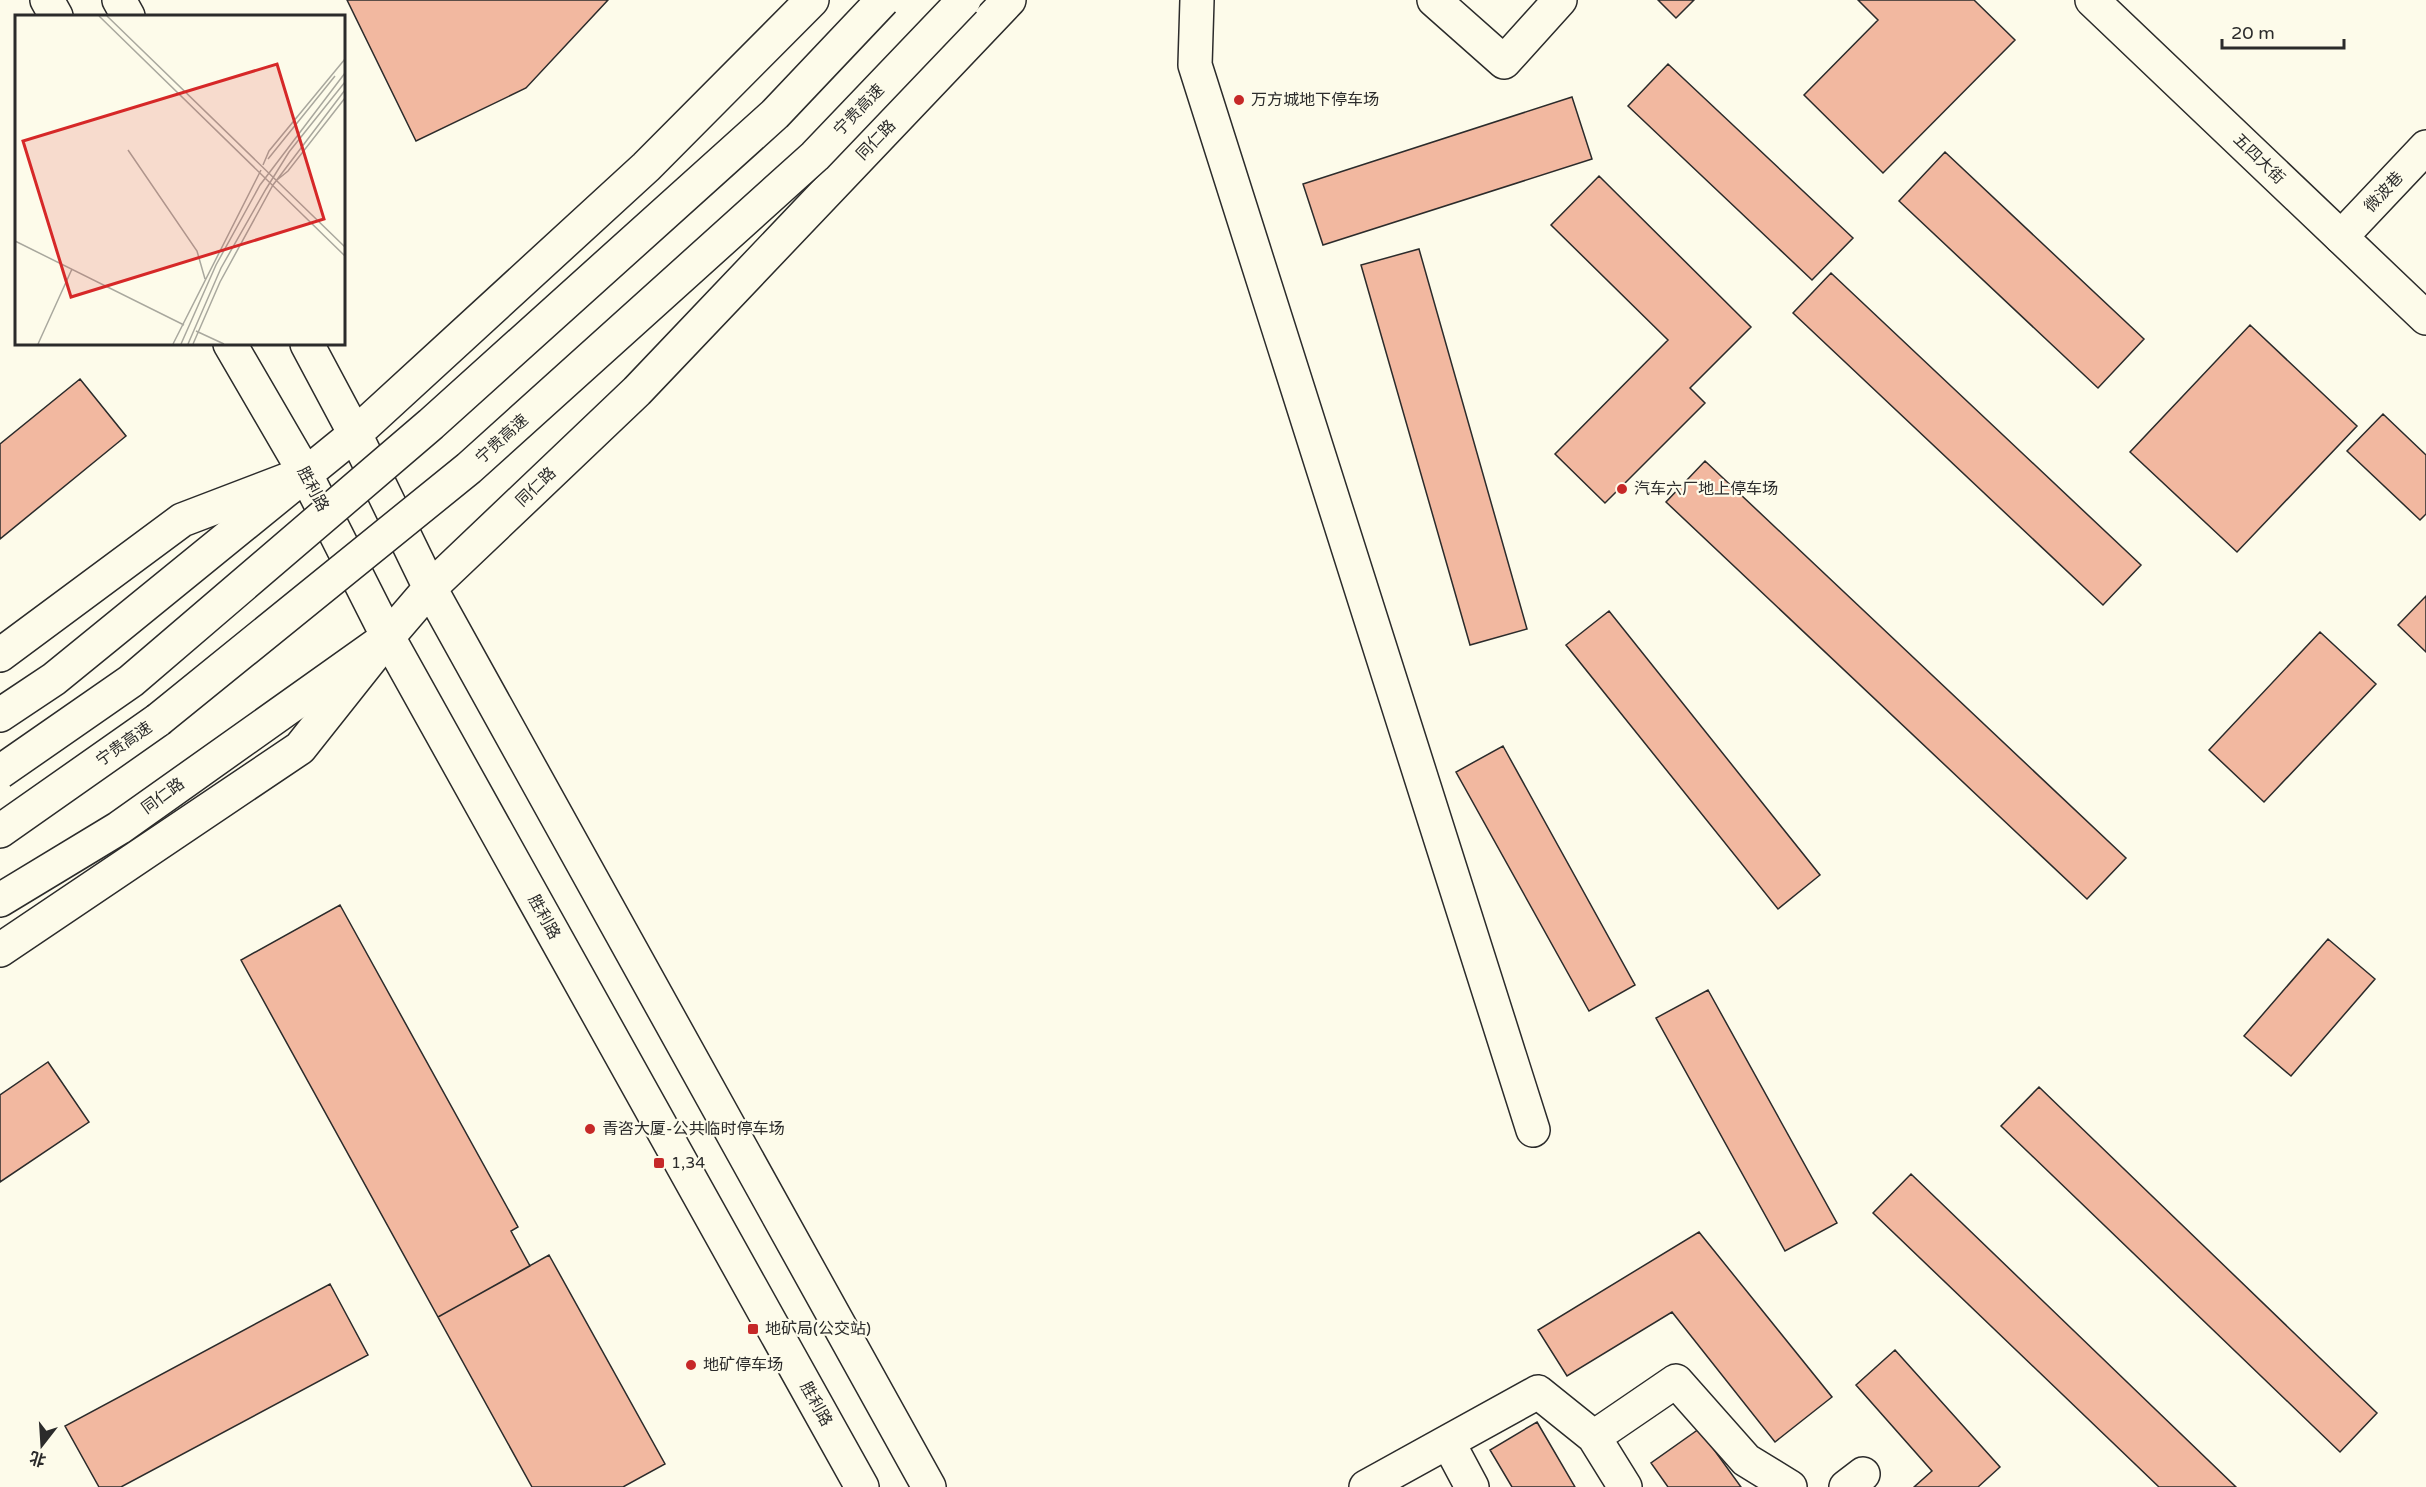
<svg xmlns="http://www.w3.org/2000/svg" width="2426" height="1487" font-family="'Varela Round','Noto Sans SC',sans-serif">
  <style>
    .building { fill: #f2b8a0; stroke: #2b2b2b; stroke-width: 1.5 }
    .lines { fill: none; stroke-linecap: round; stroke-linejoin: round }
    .minor-casing { stroke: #2b2b2b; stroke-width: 36 }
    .major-casing { stroke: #2b2b2b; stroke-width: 36 }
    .highway-casing { stroke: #2b2b2b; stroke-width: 36 }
    .minor { stroke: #fdfbea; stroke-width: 33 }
    .major { stroke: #fdfbea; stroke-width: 33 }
    .highway { stroke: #fdfbea; stroke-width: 33 }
    .highway-bridge-casing { stroke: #2b2b2b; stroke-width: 36; stroke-linecap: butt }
    .highway-bridge { stroke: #fdfbea; stroke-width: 33 }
    .poi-dot { fill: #c62828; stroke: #fdfbea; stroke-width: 2 }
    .labels { text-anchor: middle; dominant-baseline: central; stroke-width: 4.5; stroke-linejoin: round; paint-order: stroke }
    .poi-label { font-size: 16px; fill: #2b2b2b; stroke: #fdfbea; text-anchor: start }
    .street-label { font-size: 16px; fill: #2b2b2b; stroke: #fdfbea }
    .inset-road { fill: none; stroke: #a9a89e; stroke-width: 1.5 }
    .view { fill: #d62828; fill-opacity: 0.15; stroke: #d62828; stroke-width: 3 }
    .inset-edge { fill: none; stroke: #2b2b2b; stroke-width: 3 }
  </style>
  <rect width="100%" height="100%" fill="#fdfbea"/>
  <path class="building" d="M 347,0 L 608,0 L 526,88 L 416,141 Z
    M 1658,0 L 1694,0 L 1676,18 Z
    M 1858,0 L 1974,0 L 2015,40 L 1883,173 L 1804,95 L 1878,20 Z
    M 1668,64 L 1853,238 L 1812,280 L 1628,106 Z
    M 1572,97 L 1592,159 L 1323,245 L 1303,184 Z
    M 1945,152 L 2144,339 L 2098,388 L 1899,201 Z
    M 1599,176 L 1751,327 L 1690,388 L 1705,403 L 1605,503 L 1555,454 L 1668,340 L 1551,225 Z
    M 1419,249 L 1527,629 L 1470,645 L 1361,265 Z
    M 1831,273 L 2141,565 L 2103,605 L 1793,313 Z
    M 2250,325 L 2357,426 L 2237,552 L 2130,452 Z
    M 80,379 L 126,436 L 0,539 L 0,444 Z
    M 2383,414 L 2426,455 L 2426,514 L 2420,520 L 2347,451 Z
    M 1705,461 L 2126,858 L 2087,899 L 1666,502 Z
    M 2426,596 L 2426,652 L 2398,625 Z
    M 1609,611 L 1820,875 L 1778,909 L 1566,645 Z
    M 2320,632 L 2376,684 L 2264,802 L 2209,750 Z
    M 1503,746 L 1635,985 L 1589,1011 L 1456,772 Z
    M 340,905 L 518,1227 L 511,1231 L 530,1266 L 438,1317 L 241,960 Z
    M 2328,939 L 2375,979 L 2291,1076 L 2244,1036 Z
    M 1708,990 L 1837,1223 L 1785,1251 L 1656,1018 Z
    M 48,1062 L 89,1122 L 0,1182 L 0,1095 Z
    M 2039,1087 L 2377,1413 L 2340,1452 L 2001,1126 Z
    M 1911,1174 L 2236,1487 L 2159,1487 L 1873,1213 Z
    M 1699,1232 L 1832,1397 L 1775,1442 L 1672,1312 L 1567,1376 L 1538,1330 Z
    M 549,1255 L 665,1464 L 623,1487 L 532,1487 L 438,1317 Z
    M 330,1284 L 368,1355 L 121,1487 L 99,1487 L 65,1426 Z
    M 1895,1350 L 2000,1467 L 1978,1487 L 1914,1487 L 1932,1471 L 1856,1385 Z
    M 1537,1422 L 1575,1487 L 1512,1487 L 1490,1450 Z
    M 1699,1429 L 1741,1487 L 1668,1487 L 1651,1463 Z"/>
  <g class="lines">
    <defs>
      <path id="minor" d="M 1197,0 L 1195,65 L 1533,1130
        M 1434,0 L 1504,62 L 1560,0
        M 2341,237 L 2426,147
        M 1448,1442 L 1472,1487
        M 1366,1487 L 1538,1392 L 1594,1437
        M 1625,1487 L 1594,1437 L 1676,1381 L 1746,1460 L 1790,1487
        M 1846,1487 L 1863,1474"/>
      <path id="major" d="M 47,0 L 56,16
        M 119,0 L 128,16
        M 2092,0 L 2426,318
        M 230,344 L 305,473 L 388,637 L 862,1487
        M 307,344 L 355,434 L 430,588 L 929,1487
        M 0,715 L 54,679 L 355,434 L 646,167 L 812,0
        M 0,900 L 119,828 L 388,637 L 430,588 L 637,391 L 1009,0"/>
      <path id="highway" d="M 0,655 L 182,520 L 305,473
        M 0,831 L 158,720
        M 0,950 L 300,748 L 388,637"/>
    </defs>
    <use href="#minor" class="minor-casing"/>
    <use href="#major" class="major-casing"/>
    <use href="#highway" class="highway-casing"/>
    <use href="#minor" class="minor"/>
    <use href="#major" class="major"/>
    <use href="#highway" class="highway"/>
    <defs>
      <path id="highway-bridge" d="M 158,720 L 469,468 L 815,156 L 964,0
        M 0,772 L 131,681 L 431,424 L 775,114 L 883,0"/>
    </defs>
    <use href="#highway-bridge" class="highway-bridge-casing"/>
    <use href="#highway-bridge" class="highway-bridge"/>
  </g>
  <g class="poi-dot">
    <circle cx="1239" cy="100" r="6"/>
    <circle cx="1622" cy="489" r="6"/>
    <circle cx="590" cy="1129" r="6"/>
    <rect x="653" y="1157" width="12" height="12" rx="3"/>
    <rect x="747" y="1323" width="12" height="12" rx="3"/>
    <circle cx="691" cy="1365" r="6"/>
  </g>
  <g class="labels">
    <g class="poi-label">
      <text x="1251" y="100">万方城地下停车场</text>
      <text x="1634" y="489">汽车六厂地上停车场</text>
      <text x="602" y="1129">青咨大厦-公共临时停车场</text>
      <text x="671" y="1163">1,34</text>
      <text x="765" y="1329">地矿局(公交站)</text>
      <text x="703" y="1365">地矿停车场</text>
    </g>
    <g class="street-label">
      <text transform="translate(859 110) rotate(-46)">宁贵高速</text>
      <text transform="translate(876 140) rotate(-46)">同仁路</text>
      <text transform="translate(2259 159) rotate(44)">五四大街</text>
      <text transform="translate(2384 192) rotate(-47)">微波巷</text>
      <text transform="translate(502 439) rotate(-42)">宁贵高速</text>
      <text transform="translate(536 487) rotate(-44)">同仁路</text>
      <text transform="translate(313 489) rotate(62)">胜利路</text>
      <text transform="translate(124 744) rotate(-35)">宁贵高速</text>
      <text transform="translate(163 796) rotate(-36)">同仁路</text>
      <text transform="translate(544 917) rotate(61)">胜利路</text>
      <text transform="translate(816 1404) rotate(61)">胜利路</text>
    </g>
  </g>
  <g transform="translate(15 15)">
    <rect width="330" height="330" fill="#fdfbea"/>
    <path class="inset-road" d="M 84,1 L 330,241M 92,1 L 330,232M 113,135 L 182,236 L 190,264M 253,144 L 320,61M 248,150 L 254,136 L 330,44M 262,165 L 273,156 L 330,83M 0,226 L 169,310M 181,316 L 209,329M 23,329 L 57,254M 158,329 L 246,155M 166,329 L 201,250 L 245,170 L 330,58M 173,329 L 206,253 L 251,174 L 274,137 L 330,67M 178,329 L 205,267 L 258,170 L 330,75"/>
    <path class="view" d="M 262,49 L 309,204 L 56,282 L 8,126 Z"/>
    <rect width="330" height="330" class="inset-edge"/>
  </g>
  <g transform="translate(42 1445) rotate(197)" stroke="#fdfbea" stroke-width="4.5" paint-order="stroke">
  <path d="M0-4.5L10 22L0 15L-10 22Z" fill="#2b2b2b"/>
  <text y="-9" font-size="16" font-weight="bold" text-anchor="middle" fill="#2b2b2b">北</text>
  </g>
  <path d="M2222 39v9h122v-9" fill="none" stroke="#2b2b2b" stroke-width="3"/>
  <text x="2231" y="39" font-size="18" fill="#2b2b2b" stroke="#fdfbea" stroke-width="4.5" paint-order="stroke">20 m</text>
</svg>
